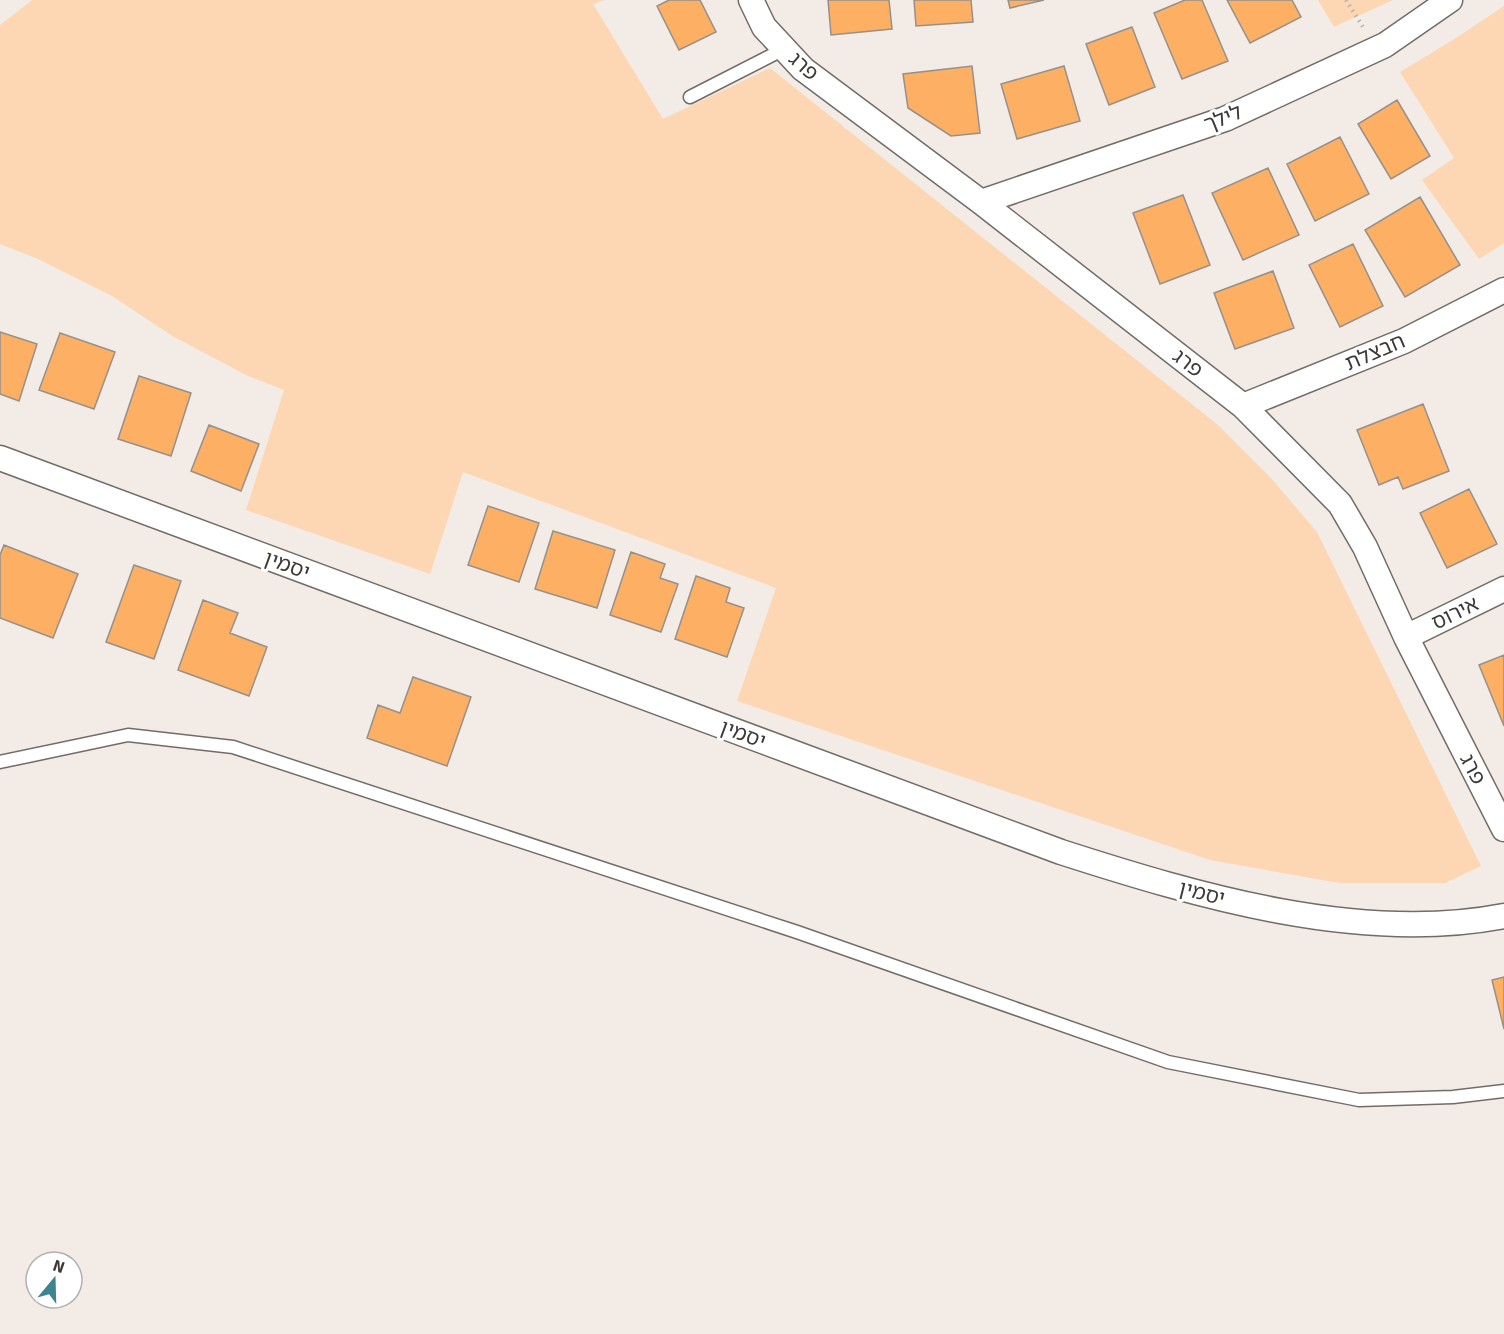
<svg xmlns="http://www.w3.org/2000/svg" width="1504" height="1334" font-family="Signika,'Noto Sans Hebrew',sans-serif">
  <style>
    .green { fill: #fdd6b3 }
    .building { fill: #fdaf64; stroke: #96908b; stroke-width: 1.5 }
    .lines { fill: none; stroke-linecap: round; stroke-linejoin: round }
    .service-casing { stroke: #726c67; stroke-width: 15 }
    .minor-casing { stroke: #726c67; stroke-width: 27 }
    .path { stroke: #b6b0ac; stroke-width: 4; stroke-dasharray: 1.5 4.5; stroke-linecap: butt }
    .service { stroke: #fff; stroke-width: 12 }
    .minor { stroke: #fff; stroke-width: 24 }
    .labels { text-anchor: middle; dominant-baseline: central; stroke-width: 6; stroke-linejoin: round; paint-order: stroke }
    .street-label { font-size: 21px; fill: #3c3937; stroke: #fff }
  </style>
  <rect width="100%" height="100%" fill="#f3ece6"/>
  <path class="green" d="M 32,0 L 604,0 L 593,4 L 663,119 L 770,68 L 1218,425 L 1271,478 L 1317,532 L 1481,866 L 1445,883 L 1339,883 L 1210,860 L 737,701 L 776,588 L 463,472 L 430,574 L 246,510 L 284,390 L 248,376 L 174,337 L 112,296 L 38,259 L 0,244 L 0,25 Z
    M 1318,0 L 1393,0 L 1334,27 Z
    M 1504,6 L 1504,243 L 1479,259 L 1422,180 L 1454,158 L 1400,72 L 1456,38 Z"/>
  <path class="building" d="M 669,0 L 700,0 L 716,32 L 679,50 L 657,6 Z
    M 828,0 L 889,0 L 892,29 L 831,35 Z
    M 914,0 L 971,0 L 973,22 L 916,26 Z
    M 1008,0 L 1044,0 L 1010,8 Z
    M 1185,0 L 1202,0 L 1228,61 L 1182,79 L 1154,13 Z
    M 1227,0 L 1292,0 L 1301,17 L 1250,43 Z
    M 1132,27 L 1155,87 L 1109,105 L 1086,44 Z
    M 972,66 L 980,133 L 951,136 L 908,108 L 903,74 Z
    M 1064,66 L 1080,121 L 1017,139 L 1001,84 Z
    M 1397,100 L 1430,156 L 1391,179 L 1358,124 Z
    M 1340,137 L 1369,194 L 1315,221 L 1287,164 Z
    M 1268,168 L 1299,235 L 1243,260 L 1212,193 Z
    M 1183,195 L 1210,265 L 1160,284 L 1133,213 Z
    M 1420,197 L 1460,265 L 1405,297 L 1365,230 Z
    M 1353,244 L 1383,306 L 1340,327 L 1309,265 Z
    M 1273,271 L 1294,328 L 1235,349 L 1214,293 Z
    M 0,332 L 37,344 L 19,401 L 0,394 Z
    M 60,333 L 115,352 L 94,409 L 39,390 Z
    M 139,376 L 191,393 L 171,456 L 118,439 Z
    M 1423,404 L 1449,471 L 1403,489 L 1398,477 L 1379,485 L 1357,430 Z
    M 209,425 L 259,444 L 241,491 L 191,471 Z
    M 1469,489 L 1497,544 L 1447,568 L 1420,513 Z
    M 488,506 L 539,523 L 519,582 L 468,565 Z
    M 553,531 L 615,550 L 597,608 L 535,589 Z
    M 4,545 L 78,574 L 53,638 L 0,618 L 0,555 Z
    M 631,552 L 665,564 L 660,578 L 678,584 L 661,632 L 610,615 Z
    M 134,565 L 181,581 L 154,659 L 106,642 Z
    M 696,576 L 730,588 L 726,602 L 744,608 L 727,657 L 675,639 Z
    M 203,600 L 238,613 L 230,633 L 267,647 L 249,696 L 178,670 Z
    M 1504,655 L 1504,726 L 1479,665 Z
    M 413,677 L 471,697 L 447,766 L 367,738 L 378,705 L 400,713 Z
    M 1504,977 L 1504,1029 L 1492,980 Z"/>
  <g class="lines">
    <defs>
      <path id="service" d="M 690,97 L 784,49
        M 0,762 L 128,735 L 233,747 L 797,932 L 1168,1062 L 1359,1100 L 1453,1097 L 1504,1091"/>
      <path id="minor" d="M 751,0 L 764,27 L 803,69 L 981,202 L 1243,406 L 1340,504 L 1365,547 L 1406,637 L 1504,829
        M 981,202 L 1225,119 L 1385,45 L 1450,0
        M 1243,406 L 1404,341 L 1504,290
        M 0,458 L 1061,852 C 1198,896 1360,944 1504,916
        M 1406,637 L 1504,589"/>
    </defs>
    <use href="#service" class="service-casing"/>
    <use href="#minor" class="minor-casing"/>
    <path class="path" d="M 1346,0 L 1363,27"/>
    <use href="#service" class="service"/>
    <use href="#minor" class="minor"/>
  </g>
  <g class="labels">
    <g class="street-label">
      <text transform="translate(804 66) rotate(42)">פרג</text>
      <text transform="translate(1223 118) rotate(-22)">לילך</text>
      <text transform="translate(1375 352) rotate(-23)">חבצלת</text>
      <text transform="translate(1188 363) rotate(38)">פרג</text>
      <text transform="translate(287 565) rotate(20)">יסמין</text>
      <text transform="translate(1455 613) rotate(-26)">אירוס</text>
      <text transform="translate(743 734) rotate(20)">יסמין</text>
      <text transform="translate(1473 769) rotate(63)">פרג</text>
      <text transform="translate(1202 893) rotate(14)">יסמין</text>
    </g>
  </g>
  <g transform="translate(54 1280) rotate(19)"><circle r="28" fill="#ffffff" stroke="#b1b0af" stroke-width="1.5"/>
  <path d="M0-4.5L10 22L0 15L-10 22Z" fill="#3e8390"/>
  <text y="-9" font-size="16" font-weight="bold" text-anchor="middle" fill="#3c3937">N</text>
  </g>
</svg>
